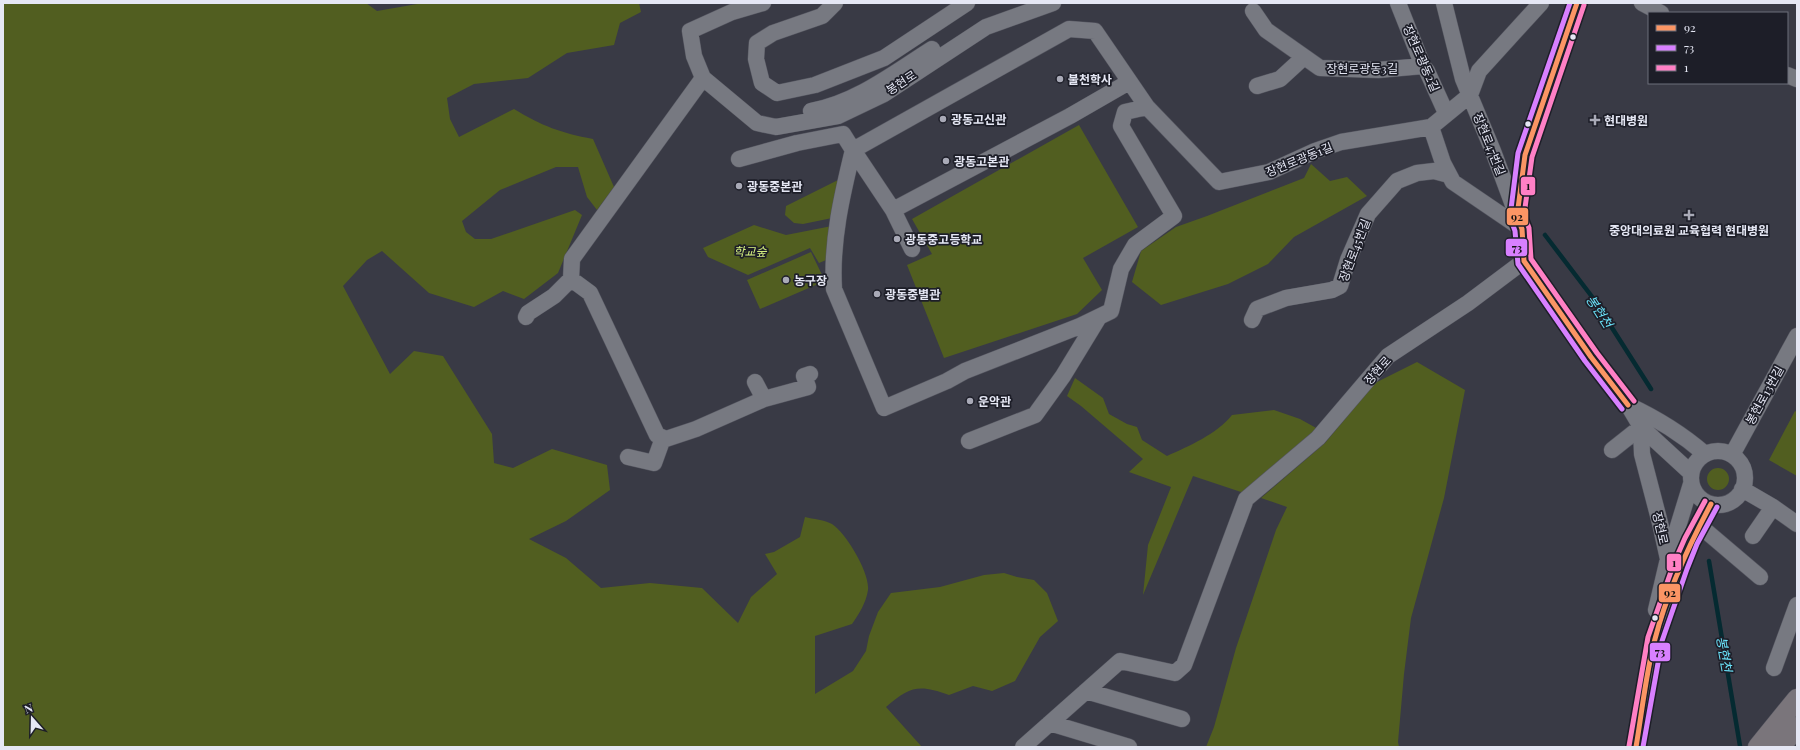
<svg xmlns="http://www.w3.org/2000/svg" width="1800" height="750" font-family="'Playfair Display','Noto Sans KR',serif">
  <style>
    .green { fill: #515e20 }
    .lines { fill: none; stroke-linecap: round; stroke-linejoin: round }
    .stream { stroke: #052a31; stroke-width: 4.5 }
    .minor-casing { stroke: #555660; stroke-width: 17 }
    .major-casing { stroke: #555660; stroke-width: 21 }
    .minor { stroke: #777981; stroke-width: 16 }
    .major { stroke: #7a757b; stroke-width: 20 }
    .bus-1-casing { stroke: #1d1e28; stroke-width: 8 }
    .bus-2-casing { stroke: #1d1e28; stroke-width: 8 }
    .bus-3-casing { stroke: #1d1e28; stroke-width: 8 }
    .bus-1 { stroke: #fb9564; stroke-width: 5 }
    .bus-2 { stroke: #d880ff; stroke-width: 5 }
    .bus-3 { stroke: #ff80c5; stroke-width: 5 }
    .bus-dot { fill: #e5e7f4; stroke: #1d1e28; stroke-width: 1.5 }
    .poi-dot { fill: #a9aab7; stroke: #1d1e28; stroke-width: 1.5 }
    .labels { text-anchor: middle; dominant-baseline: central; stroke-width: 3.5; stroke-linejoin: round; paint-order: stroke }
    .street-label { font-size: 12px; fill: #e5e7f4; stroke: #1d1e28 }
    .poi-label { font-size: 12px; font-weight: bold; fill: #e5e7f4; stroke: #1d1e28; text-anchor: start }
    .park-label { font-size: 12px; font-style: italic; fill: #d4ef80; stroke: #1d1e28 }
    .water-label { font-size: 13px; font-style: italic; fill: #6be4fb; stroke: #1d1e28 }
    .line-badge { stroke: #1d1e28; stroke-width: 1.5 }
    .pale-badge-label { font-size: 11px; text-anchor: middle; font-weight: bold; fill: #111 }
  </style>
  <rect width="100%" height="100%" fill="#393a45"/>
  <path class="green" d="M 3,3 L 366,3 L 377,11 L 423,3 L 639,3 L 641,12 L 620,23 L 614,45 L 567,53 L 528,78 L 474,84 L 447,98 L 450,119 L 459,137 L 514,109 C 542,126 561,133 593,139 L 614,187 L 597,210 L 587,197 L 578,167 L 556,167 L 500,190 L 462,221 L 466,232 L 475,239 L 491,239 L 575,210 L 582,215 L 558,273 L 524,299 L 503,291 L 474,307 L 429,293 L 382,251 L 367,260 L 343,286 L 390,374 L 414,351 L 443,356 L 492,434 L 494,463 L 513,468 L 552,449 L 607,465 L 610,490 L 566,521 L 529,539 L 566,558 L 601,588 L 650,583 L 702,588 L 738,623 L 751,597 L 777,574 L 765,554 L 774,552 L 800,537 L 805,517 C 813,519 825,520 832,524 C 846,533 870,573 868,590 C 866,603 859,614 852,624 L 815,636 L 815,694 L 853,671 L 866,651 L 869,636 L 878,612 L 891,593 L 940,587 L 984,575 L 1004,573 L 1017,577 L 1034,580 L 1047,593 L 1058,621 L 1040,637 L 1015,681 L 992,691 L 973,686 L 949,695 C 919,684 910,686 886,707 L 922,747 L 3,747 Z
    M 1079,125 L 1138,227 L 1083,258 L 1102,290 L 1077,314 L 944,358 L 907,265 L 932,254 L 912,219 Z
    M 1311,164 L 1330,181 L 1347,177 L 1367,196 L 1294,237 L 1268,264 L 1228,284 L 1161,305 L 1132,282 L 1141,251 L 1176,227 L 1207,216 L 1304,178 Z
    M 842,178 L 837,217 L 803,224 L 794,223 L 785,215 L 786,206 Z
    M 754,225 L 786,235 L 832,226 L 831,258 L 819,263 L 810,248 L 748,275 L 708,257 L 703,248 Z
    M 811,252 L 825,281 L 760,309 L 747,280 Z
    M 1417,362 L 1465,390 L 1444,498 L 1411,618 L 1404,674 L 1398,742 L 1399,747 L 1206,747 L 1214,727 L 1236,648 L 1276,530 L 1287,507 L 1261,498 L 1325,443 L 1375,383 Z
    M 1075,378 L 1103,398 L 1109,414 L 1127,424 L 1137,427 L 1142,440 L 1167,456 C 1189,446 1217,434 1232,415 L 1274,410 L 1300,419 L 1318,429 L 1247,494 L 1193,476 L 1143,595 L 1148,545 L 1171,487 L 1129,472 L 1143,459 L 1081,406 L 1067,396 Z
    M 1795,411 L 1797,412 L 1797,476 L 1769,460 Z
    M1707 479a11 11 0 1 1 22 0a11 11 0 1 1-22 0Z"/>
  <g class="lines">
    <path class="stream" d="M 1545,235 L 1593,298 L 1651,389
      M 1709,561 L 1740,746"/>
    <defs>
      <path id="minor" d="M 763,3 L 732,12 L 690,31 L 694,56 L 703,78 L 757,123 L 776,127 L 838,116 L 884,94 L 986,27 L 1053,3
        M 835,3 L 822,16 L 773,33 L 757,43 L 756,59 L 762,83 L 777,93 L 815,85 L 884,58 L 967,3
        M 1398,3 L 1423,66 L 1427,71 L 1446,113
        M 1444,3 L 1463,79 L 1493,151 L 1516,213
        M 1577,3 L 1525,155 L 1517,216 L 1522,229 L 1524,261 L 1591,357 L 1628,405 L 1641,427 L 1691,473
        M 1642,3 L 1661,13
        M 1253,11 L 1266,30 L 1320,68 L 1378,70 L 1423,66
        M 1787,75 L 1797,79
        M 1257,86 L 1280,79 L 1304,57
        M 811,111 C 856,103 894,73 932,49
        M 1431,127 L 1443,163 L 1453,182 L 1522,229
        M 853,150 C 842,195 831,242 834,289 L 884,408 L 947,381 L 965,371 L 1080,326 L 1111,311 L 1121,269 L 1135,245 L 1174,216 L 1121,126 L 1125,112 L 1147,107 L 1219,182 L 1269,172 L 1315,151 L 1341,142 L 1431,127 L 1470,95 L 1479,71 L 1541,3
        M 853,150 L 893,210 L 912,249
        M 739,159 L 797,143 L 843,134 L 853,150 L 1069,29 L 1095,31 L 1147,107
        M 893,210 L 1070,116 L 1129,82
        M 571,279 L 590,293 L 657,435 L 666,439 L 696,429 L 764,399 L 808,387 L 804,376 L 810,374
        M 526,317 L 528,313 L 554,296 L 571,279 L 572,259 L 703,78
        M 1252,320 L 1257,309 L 1286,298 L 1332,290 L 1340,286 L 1348,260 L 1368,214 L 1397,181 L 1417,173 L 1434,171 L 1449,175
        M 755,382 L 764,399
        M 1628,405 C 1656,418 1682,434 1705,454
        M 1641,427 L 1642,454 L 1660,523 L 1668,559
        M 969,441 L 1035,415 L 1063,376 L 1099,317
        M 1612,450 L 1641,427
        M1691 478a27 27 0 1 1 54 0a27 27 0 1 1-54 0Z
        M 1732,455 L 1797,336
        M 628,457 L 654,463 L 663,438
        M 1742,489 L 1773,507 L 1797,524
        M 1700,526 L 1760,577
        M 1753,536 L 1773,507
        M 1656,610 L 1668,559 L 1691,484
        M 1774,668 L 1797,605
        M 1086,691 L 1182,719
        M 1050,723 L 1129,747
        M 1023,747 L 1120,661 L 1175,673 L 1184,665 L 1246,499 L 1318,438 L 1388,356 L 1468,303 L 1524,261
        M 1636,747 L 1655,639 L 1680,566 L 1691,541 L 1711,504"/>
      <path id="major" d="M 1758,747 L 1797,699
        M 1780,747 L 1797,727"/>
    </defs>
    <use href="#minor" class="minor-casing"/>
    <use href="#major" class="major-casing"/>
    <use href="#minor" class="minor"/>
    <use href="#major" class="major"/>
    <defs>
      <path id="bus-1" d="M 1577,3 L 1525,155 L 1517,216 L 1522,229 L 1524,261 L 1591,357 L 1628,405
        M 1636,747 C 1642,712 1646,672 1655,639 C 1667,592 1688,547 1711,504"/>
      <path id="bus-2" d="M 1570,3 L 1518,153 L 1510,217 L 1515,231 L 1518,264 L 1585,361 L 1622,409
        M 1643,747 L 1662,641 L 1687,569 L 1697,544 L 1717,507"/>
      <path id="bus-3" d="M 1584,5 L 1532,157 L 1524,215 L 1529,228 L 1531,259 L 1597,353 L 1634,401
        M 1629,746 L 1648,637 L 1674,563 L 1685,538 L 1705,501"/>
    </defs>
    <use href="#bus-1" class="bus-1-casing"/>
    <use href="#bus-2" class="bus-2-casing"/>
    <use href="#bus-3" class="bus-3-casing"/>
    <use href="#bus-1" class="bus-1"/>
    <use href="#bus-2" class="bus-2"/>
    <use href="#bus-3" class="bus-3"/>
  </g>
  <g class="bus-dot">
    <circle cx="1573" cy="37" r="3.5"/>
    <circle cx="1528" cy="124" r="3.5"/>
    <circle cx="1655" cy="618" r="3.5"/>
  </g>
  <g class="poi-dot">
    <circle cx="1060" cy="79" r="4"/>
    <circle cx="943" cy="119" r="4"/>
    <path d="M1593 114h4v4h4v4h-4v4h-4v-4h-4v-4h4z"/>
    <circle cx="946" cy="161" r="4"/>
    <circle cx="739" cy="186" r="4"/>
    <path d="M1687 209h4v4h4v4h-4v4h-4v-4h-4v-4h4z"/>
    <circle cx="897" cy="239" r="4"/>
    <circle cx="786" cy="280" r="4"/>
    <circle cx="877" cy="294" r="4"/>
    <circle cx="970" cy="401" r="4"/>
  </g>
  <g class="labels">
    <g class="street-label">
      <text transform="translate(1422 58) rotate(66)">장현로광동2길</text>
      <text x="1362" y="68">장현로광동3길</text>
      <text transform="translate(901 82) rotate(-33)">봉현로</text>
      <text transform="translate(1490 144) rotate(68)">장현로47번길</text>
      <text transform="translate(1299 159) rotate(-22)">장현로광동1길</text>
      <text transform="translate(1354 250) rotate(-69)">장현로45번길</text>
      <text transform="translate(1377 370) rotate(-48)">장현로</text>
      <text transform="translate(1764 395) rotate(-61)">봉현로13번길</text>
      <text transform="translate(1661 528) rotate(77)">장현로</text>
    </g>
    <g class="poi-label">
      <text x="1068" y="79">불천학사</text>
      <text x="951" y="119">광동고신관</text>
      <text x="1604" y="120">현대병원</text>
      <text x="954" y="161">광동고본관</text>
      <text x="747" y="186">광동중본관</text>
      <text x="1689" y="230" text-anchor="middle">중앙대의료원 교육협력 현대병원</text>
      <text x="905" y="239">광동중고등학교</text>
      <text x="794" y="280">농구장</text>
      <text x="885" y="294">광동중별관</text>
      <text x="978" y="401">운악관</text>
    </g>
    <g class="park-label">
      <text x="750" y="251">학교숲</text>
    </g>
    <g class="water-label">
      <text transform="translate(1600 311) rotate(57)">봉현천</text>
      <text transform="translate(1725 654) rotate(80)">봉현천</text>
    </g>
  </g>
  <g class="line-badge">
    <rect x="1520" y="176" width="16" height="20" rx="4" fill="#ff80c5"/>
    <rect x="1506" y="207" width="23" height="19" rx="4" fill="#fb9564"/>
    <rect x="1505" y="238" width="23" height="19" rx="4" fill="#d880ff"/>
    <rect x="1666" y="553" width="16" height="19" rx="4" fill="#ff80c5"/>
    <rect x="1658" y="583" width="23" height="20" rx="4" fill="#fb9564"/>
    <rect x="1649" y="642" width="22" height="20" rx="4" fill="#d880ff"/>
  </g>
  <g class="pale-badge-label">
    <text x="1528" y="190">1</text>
    <text x="1517" y="221">92</text>
    <text x="1517" y="252">73</text>
    <text x="1674" y="567">1</text>
    <text x="1670" y="597">92</text>
    <text x="1660" y="656">73</text>
  </g>
  <rect width="1800" height="750" fill="none" stroke="#e5e7f4" stroke-width="8"/>
  <rect x="1648" y="12" width="140" height="72" fill="#1d1e28" stroke="#6d6e7a"/>
  <rect x="1656" y="25" width="20" height="6" fill="#fb9564" stroke="#6d6e7a"/>
  <text x="1684" y="32" font-size="12" fill="#e5e7f4">92</text>
  <rect x="1656" y="45" width="20" height="6" fill="#d880ff" stroke="#6d6e7a"/>
  <text x="1684" y="52" font-size="12" fill="#e5e7f4">73</text>
  <rect x="1656" y="65" width="20" height="6" fill="#ff80c5" stroke="#6d6e7a"/>
  <text x="1684" y="72" font-size="12" fill="#e5e7f4">1</text>
  <g transform="translate(32 718) rotate(340)" stroke="#1d1e28" stroke-width="3" paint-order="stroke">
  <path d="M0-3L7 15L0 10L-7 15Z" fill="#e5e7f4"/>
  <text y="-6" font-size="11" font-weight="bold" text-anchor="middle" fill="#e5e7f4">N</text>
  </g>
</svg>
